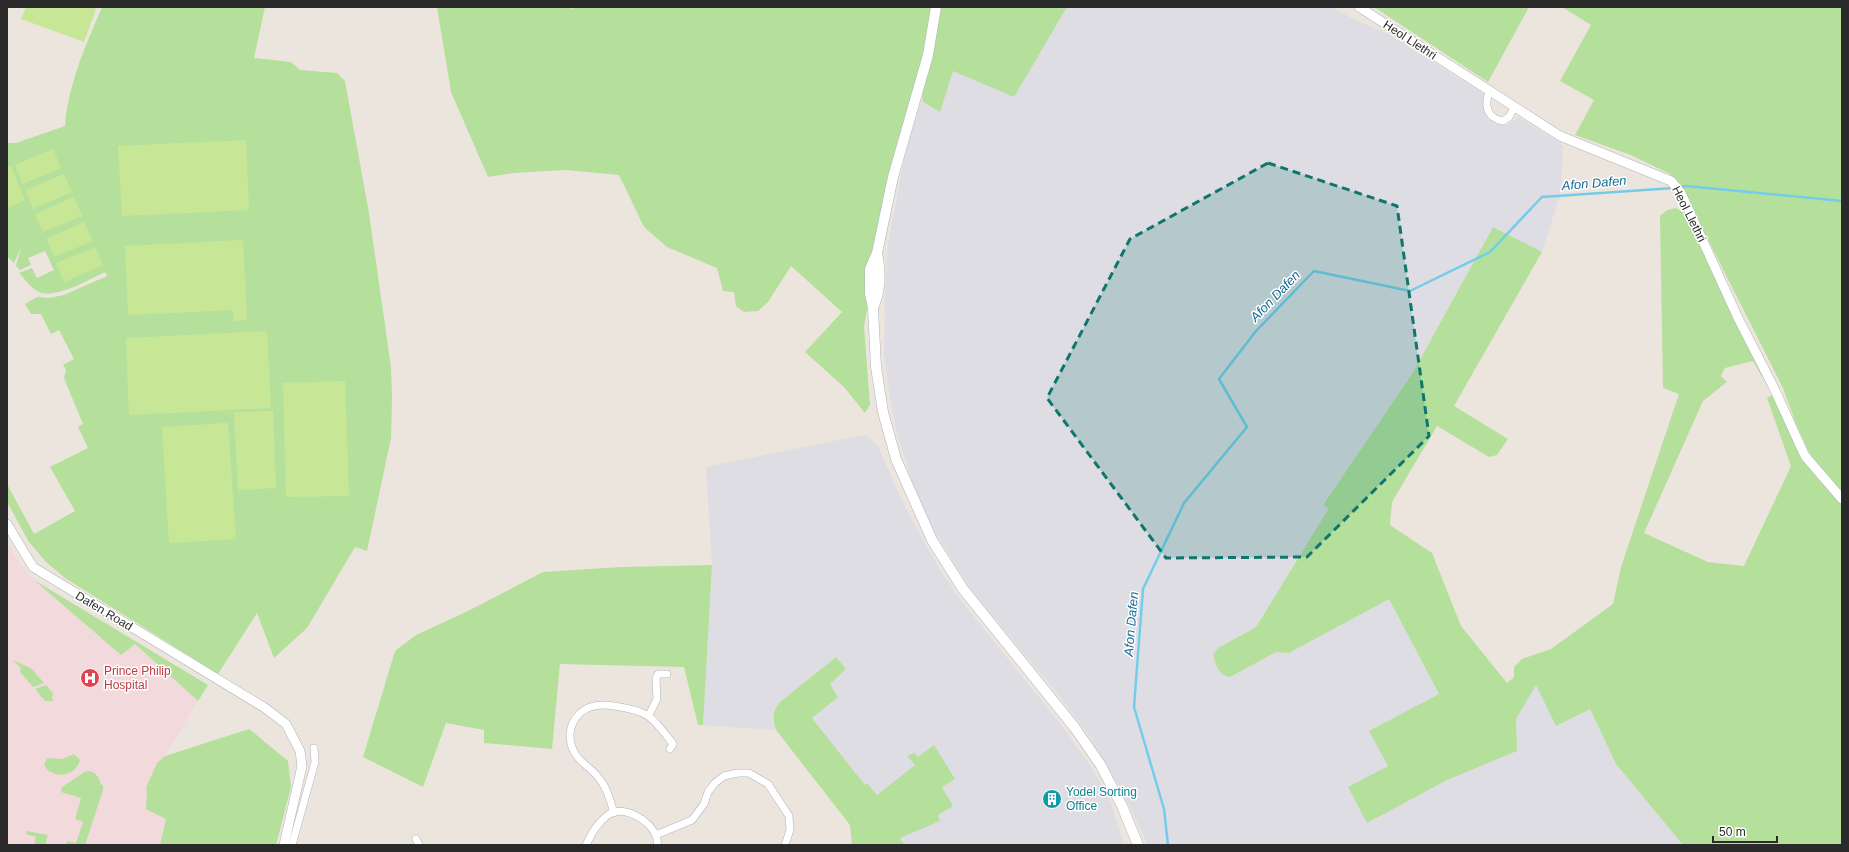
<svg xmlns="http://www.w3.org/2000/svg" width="1849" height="852" font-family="Helvetica,sans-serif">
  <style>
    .industrial { fill: #dfdde4 }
    .medical { fill: #f2dadc }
    .green { fill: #b4e09b }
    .pitch { fill: #c7e797 }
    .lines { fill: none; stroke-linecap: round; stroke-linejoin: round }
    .stream { stroke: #73cdea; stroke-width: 2.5 }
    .minor-casing { stroke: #b0b3bd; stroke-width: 8 }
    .tertiary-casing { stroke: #b0b3bd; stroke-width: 10 }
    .secondary-casing { stroke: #b0b3bd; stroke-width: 11 }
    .minor { stroke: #fff; stroke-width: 7 }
    .tertiary { stroke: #fff; stroke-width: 9 }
    .secondary { stroke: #fff; stroke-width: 10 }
    .marked { fill: #0f766e; fill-opacity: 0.2; stroke: #0f766e; stroke-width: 3; stroke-dasharray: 8 5; stroke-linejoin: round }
    .labels { text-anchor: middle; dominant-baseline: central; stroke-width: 3; stroke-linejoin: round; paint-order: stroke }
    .street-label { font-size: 12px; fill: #2a2a2a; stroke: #fff }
    .health-label { font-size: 12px; fill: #be3a42; stroke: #fff; text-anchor: start }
    .culture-label { font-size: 12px; fill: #0d838f; stroke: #fff; text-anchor: start }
    .water-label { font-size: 13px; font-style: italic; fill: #126c96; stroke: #fff }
  </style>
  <rect width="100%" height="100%" fill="#ece5dd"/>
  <path class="industrial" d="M 942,7 L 1333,7 L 1351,18 L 1388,34 L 1484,94 L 1483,107 L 1487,118 L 1495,124 L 1507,125 L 1519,117 L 1563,145 L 1561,192 L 1542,252 L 1493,227 L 1412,374 L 1323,504 L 1329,508 L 1256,627 L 1218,648 L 1230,677 L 1276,652 L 1289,653 L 1389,598 L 1439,694 L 1370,731 L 1447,780 L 1517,751 L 1516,719 L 1536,685 L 1590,709 L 1616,764 L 1683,845 L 1148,845 L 1122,791 L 1088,734 L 1052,687 L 970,589 L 931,525 L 913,484 L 897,433 L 889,392 L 884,353 L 885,296 L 888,244 L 905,154 L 937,42 Z
    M 863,435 L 868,436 L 877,445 L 906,509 L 937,565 L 962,602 L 1063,727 L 1094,771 L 1110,800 L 1124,845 L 905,845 L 857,775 L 812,718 L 838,697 L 830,684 L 836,657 L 780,702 L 774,710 L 772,719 L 776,730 L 703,725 L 712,565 L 706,467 Z"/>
  <path class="medical" d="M 7,541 L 16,558 L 34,580 L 121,655 L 135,644 L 198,701 L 165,756 L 157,763 L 147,793 L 166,819 L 160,845 L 7,845 Z"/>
  <path class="green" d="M 102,7 L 265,7 L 254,58 L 291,62 L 300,70 L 337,73 L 345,81 L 369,213 L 391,367 L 392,398 L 391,438 L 367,551 L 355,547 L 307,628 L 274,658 L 257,613 L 218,674 L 65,578 L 46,562 L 29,542 L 7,502 L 7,484 L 34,534 L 75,511 L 50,467 L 88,448 L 78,427 L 83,424 L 64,378 L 66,370 L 63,365 L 74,359 L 59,330 L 51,334 L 41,314 L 31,314 L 25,304 L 37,297 L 49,298 L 64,295 L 107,276 L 105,272 C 90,279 53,301 37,291 C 30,287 25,279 19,273 L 32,268 L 37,278 L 54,270 L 45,251 L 28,258 L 31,265 L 20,270 L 16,266 L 21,248 L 14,263 L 7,256 L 7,143 L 16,143 L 65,126 C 68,84 86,45 102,7 Z
    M 437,7 L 567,7 L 573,9 L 575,7 L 1067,7 L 1014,97 L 953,71 L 940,112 L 923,102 L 922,94 L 927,60 L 877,253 L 864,327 L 870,405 L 865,413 L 844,387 L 805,352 L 842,312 L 791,266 L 768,302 L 758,311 L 744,312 L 736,306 L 734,292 L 723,291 L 717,268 L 667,247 L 644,227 L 619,175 L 565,170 L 514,173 L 488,177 L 451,92 Z
    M 1374,7 L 1529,7 L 1488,82 Z
    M 1562,7 L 1842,7 L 1842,494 L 1824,475 L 1810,454 L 1796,424 L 1783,388 L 1683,190 L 1670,174 L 1631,155 L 1575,135 L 1594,100 L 1560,81 L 1591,25 Z
    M 1676,208 L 1684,213 L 1763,368 L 1762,377 L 1753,361 L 1725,368 L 1721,376 L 1727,382 L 1703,401 L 1644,533 L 1708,562 L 1744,566 L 1791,466 L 1767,398 L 1776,393 L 1805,456 L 1842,499 L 1842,845 L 1683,845 L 1616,764 L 1590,709 L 1556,726 L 1536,685 L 1516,719 L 1517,751 L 1447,780 L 1367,823 L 1348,787 L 1388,766 L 1369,731 L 1439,694 L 1389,599 L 1289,653 L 1276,652 L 1230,677 C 1218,675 1216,665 1213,655 L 1218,648 L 1256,627 L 1329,508 L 1323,505 L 1412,374 L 1493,227 L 1542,252 L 1454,406 L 1508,439 L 1497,455 L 1489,457 L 1437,426 L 1392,502 L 1390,525 L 1432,553 L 1461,626 L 1507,683 L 1514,677 L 1514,667 L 1522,659 L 1551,649 L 1613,604 L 1621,567 L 1679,394 L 1663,388 L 1660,216 L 1667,210 Z
    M 712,565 L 703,725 L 698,725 L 684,667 L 560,664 L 552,749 L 484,743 L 484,730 L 446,723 L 423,787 L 363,757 L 395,651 L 416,635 L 468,611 L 543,572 L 621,567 Z
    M 34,580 L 208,685 L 198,701 L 135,644 L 121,655 Z
    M 836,657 L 846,669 L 830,684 L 838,697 L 812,718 L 865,785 L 867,783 L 877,795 L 915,765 L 907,756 L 914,753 L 918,757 L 934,745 L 955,779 L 942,787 L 953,806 L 938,815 L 940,821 L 900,838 L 905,845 L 852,845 L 850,825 L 776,730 C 772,718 772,712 780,702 Z
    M 13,660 L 32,669 L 44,683 L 33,687 L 20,672 L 21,668 Z
    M 46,685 L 53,693 L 52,698 L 54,701 L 45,701 L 35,689 Z
    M 249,729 L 288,761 L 291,787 L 276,845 L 160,845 L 166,819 L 146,809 L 147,793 L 146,788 L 157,763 L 165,756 Z
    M 74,754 L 80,760 C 76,777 52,780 44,765 L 47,758 L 62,759 Z
    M 86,771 C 96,771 98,776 101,785 L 103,785 L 103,790 L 85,845 L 66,845 L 67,841 L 76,843 L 83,822 L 75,819 L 81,798 L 61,792 L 62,787 Z
    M 27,831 L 48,835 L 45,845 L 34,845 L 36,837 L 26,834 Z"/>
  <path class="pitch" d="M 26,7 L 90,7 L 96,9 L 84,42 L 21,19 Z
    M 246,140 L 249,210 L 122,216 L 118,146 Z
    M 53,149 L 61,168 L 22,184 L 15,165 Z
    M 11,166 L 25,200 L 8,208 L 7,167 Z
    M 64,174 L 72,192 L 33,209 L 25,190 Z
    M 74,197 L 82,216 L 43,232 L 35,214 Z
    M 84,222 L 93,241 L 54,257 L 46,239 Z
    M 243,240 L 247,320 L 234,321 L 233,310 L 128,315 L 125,246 Z
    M 95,247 L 103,265 L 64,282 L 56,263 Z
    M 267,331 L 271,408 L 129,415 L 126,338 Z
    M 345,381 L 349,496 L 286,497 L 283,383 Z
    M 273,411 L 276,488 L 238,490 L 234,412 Z
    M 228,423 L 236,539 L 169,543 L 162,427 Z"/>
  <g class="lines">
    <path class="stream" d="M 1679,187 L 1686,186 L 1842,201
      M 1168,845 L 1164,809 L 1134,707 L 1143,589 L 1184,503 L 1247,427 L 1219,379 L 1256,331 L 1314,271 L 1410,291 L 1490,252 L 1542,197 L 1674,188"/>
    <defs>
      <path id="minor" d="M 1489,92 C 1484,106 1487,118 1503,121 L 1509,117 L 1514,108
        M 649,715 L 657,699 L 656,678 L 658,674 L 667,674
        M 614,813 C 610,800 607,787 598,777 C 592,769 581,763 576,755 C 567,741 568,725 580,713 C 589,705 602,704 614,706 C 650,711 652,717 673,744 L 670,749
        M 656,835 L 692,820 L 704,804 L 708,792 L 715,783 L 724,776 L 738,773 L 749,773 L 768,784 L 789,816 L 790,830 L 785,845
        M 416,839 L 419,845
        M 292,845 L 315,762 L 314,748
        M 586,845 C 592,833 597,823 608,815 C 623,804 650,820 656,836 C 657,838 657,842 658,845"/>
      <path id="tertiary" d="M 1359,7 L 1560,136 L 1671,181 L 1681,193 L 1738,318 L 1773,386 L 1805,456 L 1842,499
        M 7,524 L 33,567 L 265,708 L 286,724 L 300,751 L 302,766 L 284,845"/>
      <path id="secondary" d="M 936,7 L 928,55 L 893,177 L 877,253 L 870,269 L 870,294 L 873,308 L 876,367 L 883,412 L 896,459 L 932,540 L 963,589 L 1075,728 L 1100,764 L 1122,806 L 1138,845
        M 873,308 C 881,289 881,273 877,253"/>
    </defs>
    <use href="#minor" class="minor-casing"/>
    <use href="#tertiary" class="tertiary-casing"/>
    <use href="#secondary" class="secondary-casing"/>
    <use href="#minor" class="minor"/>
    <use href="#tertiary" class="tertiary"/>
    <use href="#secondary" class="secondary"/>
  </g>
  <path class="marked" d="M 1268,163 L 1397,206 L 1429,436 L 1307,557 L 1166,558 L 1047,398 L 1130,239 Z"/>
  <defs>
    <symbol id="hospital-disc" viewBox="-11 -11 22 22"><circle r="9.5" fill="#e0444e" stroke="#fff"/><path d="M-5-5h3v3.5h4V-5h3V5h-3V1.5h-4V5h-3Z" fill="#fff"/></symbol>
    <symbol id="building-disc" viewBox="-11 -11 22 22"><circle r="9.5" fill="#0f9aa8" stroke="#fff"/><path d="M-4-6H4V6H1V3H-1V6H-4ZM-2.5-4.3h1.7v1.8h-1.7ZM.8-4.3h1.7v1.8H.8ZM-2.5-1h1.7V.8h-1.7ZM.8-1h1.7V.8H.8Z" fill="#fff"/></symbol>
  </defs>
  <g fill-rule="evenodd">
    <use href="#hospital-disc" x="79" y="667" width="22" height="22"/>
    <use href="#building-disc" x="1041" y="788" width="22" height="22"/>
  </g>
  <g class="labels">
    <g class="street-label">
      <text transform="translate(1410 40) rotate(33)">Heol Llethri</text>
      <text transform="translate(1689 214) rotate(63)">Heol Llethri</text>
      <text transform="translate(104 611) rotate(31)">Dafen Road</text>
    </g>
    <g class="health-label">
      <text x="104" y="671">Prince Philip<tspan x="104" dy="14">Hospital</tspan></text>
    </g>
    <g class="culture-label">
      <text x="1066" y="792">Yodel Sorting<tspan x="1066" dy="14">Office</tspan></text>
    </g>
    <g class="water-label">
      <text transform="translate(1594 183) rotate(-5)">Afon Dafen</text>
      <text transform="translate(1275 296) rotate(-46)">Afon Dafen</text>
      <text transform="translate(1131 624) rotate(-85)">Afon Dafen</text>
    </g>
  </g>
  <rect width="1849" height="852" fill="none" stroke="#2a2a2a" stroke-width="16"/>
  <path d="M1713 836v6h64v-6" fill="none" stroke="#2a2a2a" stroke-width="2"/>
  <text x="1719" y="836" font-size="12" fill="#2a2a2a" stroke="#ffffff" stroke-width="3" paint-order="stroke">50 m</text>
</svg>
